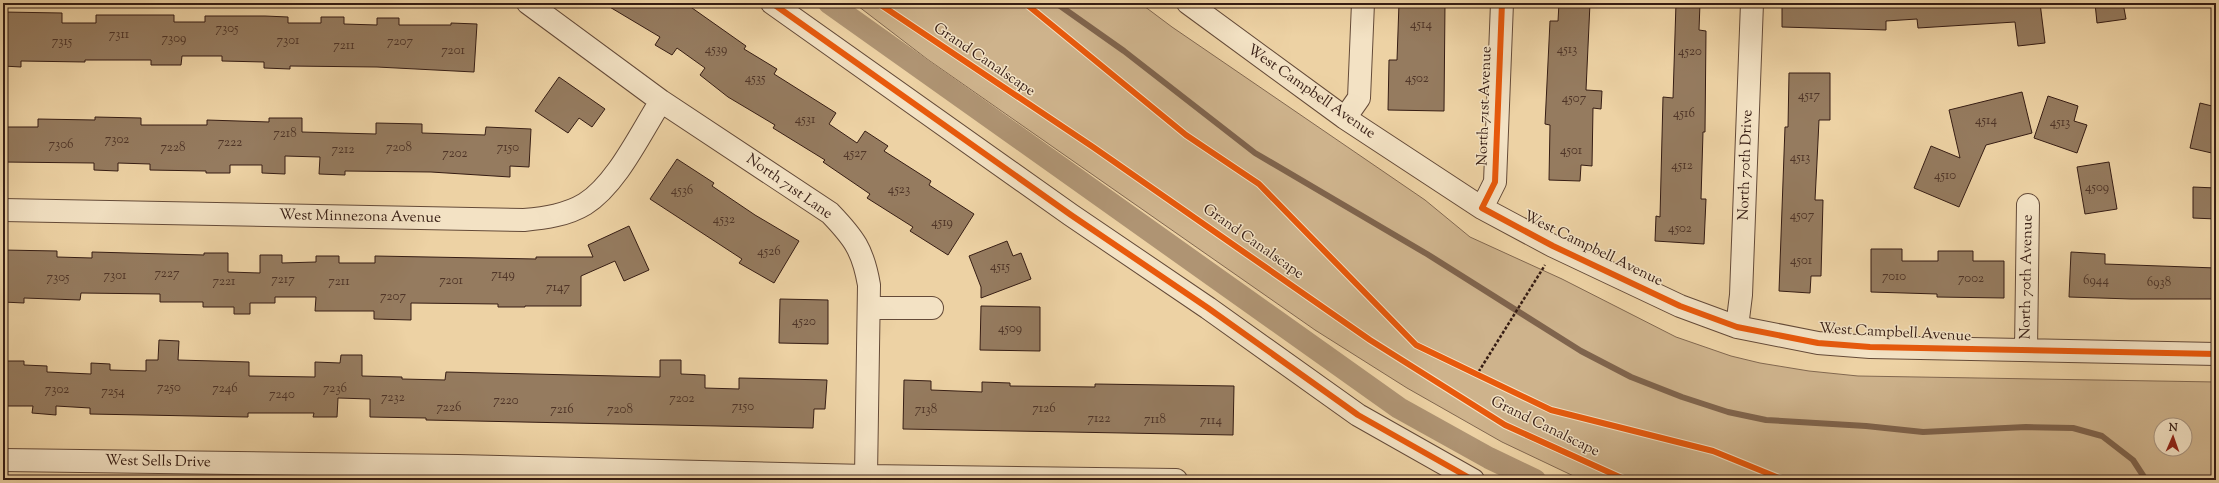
<svg xmlns="http://www.w3.org/2000/svg" width="2219" height="483" font-family="'Sorts Mill Goudy',serif">
  <style>
    .green { fill: #ceb38c; stroke: #826850; fill-rule: evenodd }
    .lines { fill: none; stroke-linecap: round; stroke-linejoin: round }
    .stream { stroke: #7f644d; stroke-width: 6 }
    .canal { stroke: #af9473; stroke-width: 22 }
    .building { fill: #957b5f; stroke: #361d14 }
    .minor-casing { stroke: #644a38; stroke-width: 24 }
    .path { stroke: #361d14; stroke-width: 2.5; stroke-dasharray: 3 2; stroke-linecap: butt }
    .minor { stroke: #f3e2c4; stroke-width: 22 }
    .cycleway-casing { stroke: #f3e2c4; stroke-width: 8 }
    .cycleway { stroke: #e8590c; stroke-width: 6 }
    .labels { text-anchor: middle; dominant-baseline: central; stroke-width: 3; stroke-linejoin: round; paint-order: stroke }
    .number-label { font-size: 13px; fill: #4e3427 }
    .street-label { font-size: 15px; fill: #361d14; stroke: #f3e2c4 }
  </style>
  <rect width="100%" height="100%" fill="#edd2a4"/>
  <filter id="stains"><feTurbulence type="fractalNoise" baseFrequency=".005" numOctaves="4"/><feColorMatrix values="0 0 0 0 .2 0 0 0 0 .09 0 0 0 0 .02 0 0 0 .5 -.17"/></filter>
  <radialGradient id="worn" r=".72"><stop offset=".6" stop-color="#630" stop-opacity="0"/><stop offset="1" stop-color="#630" stop-opacity=".3"/></radialGradient>
  <path class="green" d="M 854,3 L 1140,3 L 1172,27 L 1425,200 L 1470,237 L 1562,279 L 1676,337 L 1731,356 L 1760,363 L 1809,371 L 1858,376 L 2216,382 L 2216,480 L 1582,480 L 1502,442 L 1407,388 L 1315,330 L 927,59 ZM 2161,425 L 2185,425 L 2185,449 L 2161,449 Z"/>
  <g class="lines">
    <path class="stream" d="M 1056,3 L 1124,51 L 1255,153 L 1427,254 L 1581,351 L 1631,377 L 1682,397 L 1728,412 L 1766,420 L 1866,426 L 1923,432 L 2026,427 L 2073,428 L 2102,436 L 2133,460 L 2146,480"/>
    <path class="canal" d="M 829,3 L 1399,408 L 1489,458 L 1535,480"/>
  </g>
  <path class="building" d="M 603,3 L 685,3 L 746,46 L 744,49 L 777,69 L 774,74 L 836,113 L 829,124 L 857,143 L 865,131 L 888,146 L 884,151 L 931,181 L 929,185 L 974,214 L 948,255 L 910,231 L 913,227 L 867,198 L 870,194 L 823,162 L 825,160 L 773,128 L 775,125 L 728,97 L 700,75 L 705,68 L 677,48 L 672,55 L 655,45 L 660,37 Z
    M 1399,3 L 1445,3 L 1444,111 L 1388,110 L 1389,60 L 1397,60 Z
    M 1559,3 L 1590,3 L 1586,90 L 1602,91 L 1601,109 L 1593,108 L 1592,166 L 1581,165 L 1580,181 L 1549,180 L 1550,125 L 1545,124 L 1550,21 L 1558,21 Z
    M 1676,3 L 1700,3 L 1699,30 L 1706,31 L 1705,132 L 1703,132 L 1701,199 L 1706,199 L 1704,244 L 1655,241 L 1656,216 L 1660,217 L 1663,97 L 1673,98 Z
    M 1782,3 L 2040,3 L 2045,43 L 2018,46 L 2015,22 L 1918,28 L 1917,19 L 1886,21 L 1886,30 L 1782,27 Z
    M 2095,3 L 2123,3 L 2126,19 L 2097,23 Z
    M 3,12 L 62,13 L 62,23 L 96,23 L 96,15 L 174,15 L 174,22 L 205,22 L 205,16 L 265,16 L 288,17 L 288,23 L 321,23 L 321,17 L 344,17 L 344,24 L 377,25 L 377,18 L 399,18 L 399,25 L 451,25 L 451,23 L 477,24 L 474,72 L 377,67 L 290,66 L 290,69 L 264,68 L 264,62 L 222,61 L 222,56 L 182,56 L 181,65 L 151,65 L 151,60 L 85,60 L 85,62 L 21,61 L 21,67 L 3,66 Z
    M 1789,73 L 1830,73 L 1830,120 L 1819,120 L 1818,141 L 1815,200 L 1823,200 L 1821,276 L 1811,276 L 1810,293 L 1779,291 L 1785,127 L 1788,127 Z
    M 559,77 L 605,109 L 592,127 L 579,118 L 568,133 L 535,111 Z
    M 2022,92 L 2032,133 L 1986,145 L 1959,207 L 1914,188 L 1931,146 L 1960,158 L 1949,110 Z
    M 2048,96 L 2078,106 L 2074,121 L 2087,125 L 2077,153 L 2034,138 Z
    M 2200,103 L 2216,107 L 2216,154 L 2190,148 Z
    M 95,117 L 141,118 L 141,125 L 207,125 L 207,120 L 269,122 L 269,118 L 302,118 L 302,132 L 376,134 L 376,123 L 422,124 L 422,133 L 485,135 L 486,127 L 531,129 L 529,167 L 510,166 L 510,177 L 431,172 L 345,171 L 345,175 L 319,174 L 320,157 L 285,156 L 285,174 L 262,173 L 262,165 L 230,165 L 230,173 L 206,173 L 206,171 L 150,170 L 150,164 L 118,163 L 118,171 L 94,170 L 94,163 L 3,162 L 3,127 L 38,127 L 38,119 L 95,120 Z
    M 677,159 L 714,183 L 712,186 L 755,215 L 799,241 L 774,283 L 739,263 L 742,259 L 650,199 Z
    M 2109,162 L 2117,209 L 2085,214 L 2077,167 Z
    M 2193,187 L 2216,188 L 2216,219 L 2193,218 Z
    M 629,226 L 649,270 L 624,281 L 615,261 L 581,276 L 581,306 L 525,306 L 525,307 L 498,307 L 498,304 L 411,303 L 411,320 L 374,319 L 374,311 L 315,311 L 316,297 L 275,297 L 275,303 L 250,303 L 250,314 L 234,314 L 234,307 L 203,307 L 203,302 L 160,302 L 160,294 L 81,293 L 80,300 L 24,298 L 24,303 L 3,302 L 3,250 L 57,251 L 57,257 L 92,258 L 92,252 L 204,255 L 204,253 L 228,253 L 228,272 L 260,273 L 260,255 L 282,255 L 282,263 L 316,262 L 316,256 L 339,256 L 339,263 L 375,263 L 375,256 L 536,259 L 536,257 L 593,257 L 588,245 Z
    M 1007,241 L 1013,256 L 1021,253 L 1031,279 L 981,298 L 981,287 L 969,256 Z
    M 1871,249 L 1902,249 L 1902,261 L 1938,261 L 1938,251 L 1973,251 L 1973,261 L 2004,261 L 2004,298 L 1937,297 L 1937,294 L 1871,292 Z
    M 2071,252 L 2105,254 L 2105,264 L 2216,268 L 2216,299 L 2131,299 L 2069,297 Z
    M 780,299 L 828,300 L 828,344 L 779,343 Z
    M 981,306 L 1040,307 L 1040,351 L 980,350 Z
    M 159,340 L 179,341 L 178,360 L 249,362 L 249,376 L 315,377 L 315,362 L 340,363 L 341,355 L 362,355 L 362,376 L 402,377 L 402,379 L 445,380 L 446,372 L 660,377 L 660,360 L 681,360 L 681,374 L 705,375 L 705,388 L 739,389 L 739,378 L 827,380 L 825,409 L 814,409 L 813,428 L 426,420 L 426,418 L 370,417 L 370,399 L 338,398 L 337,417 L 313,417 L 314,413 L 248,413 L 248,417 L 90,414 L 90,408 L 56,406 L 56,415 L 32,413 L 33,406 L 3,406 L 3,361 L 24,361 L 24,365 L 47,366 L 47,372 L 91,374 L 91,363 L 110,364 L 110,370 L 146,371 L 146,360 L 158,360 Z
    M 904,380 L 931,381 L 931,390 L 982,392 L 982,382 L 1010,383 L 1010,386 L 1095,387 L 1095,384 L 1234,386 L 1233,435 L 903,429 Z"/>
  <g class="lines">
    <defs>
      <path id="minor" d="M 528,3 L 661,101 L 830,213 C 854,238 863,250 869,285 L 866,476
        M 772,3 L 1071,215 L 1208,308 L 1358,415 L 1473,480
        M 1188,3 L 1345,118 L 1482,208 L 1553,246 L 1680,306 L 1737,327 L 1818,343 L 1870,347 L 2216,354
        M 1345,118 L 1359,98 L 1363,3
        M 1482,208 L 1495,182 L 1502,3
        M 3,210 L 524,220 C 545,218 567,215 585,204 C 617,184 641,132 661,101
        M 870,308 L 932,308
        M 1737,327 L 1741,295 L 1752,3
        M 2026,350 L 2028,205
        M 3,460 L 458,466 L 866,476 L 1176,480"/>
    </defs>
    <use href="#minor" class="minor-casing"/>
    <path class="path" d="M 1476,376 L 1545,265"/>
    <use href="#minor" class="minor"/>
    <defs>
      <path id="cycleway" d="M 772,3 L 1071,215 L 1208,308 L 1358,415 L 1473,480
        M 878,3 L 1093,147 L 1370,340 L 1505,425 L 1626,480
        M 1025,3 L 1186,135 L 1259,184 L 1416,345 L 1551,410 L 1713,451 L 1784,480
        M 1502,3 L 1495,182 L 1482,208 L 1553,246 L 1680,306 L 1737,327 L 1818,343 L 1870,347 L 2216,354"/>
    </defs>
    <use href="#cycleway" class="cycleway-casing"/>
    <use href="#cycleway" class="cycleway"/>
  </g>
  <g class="labels">
    <g class="number-label">
      <text x="1421" y="25">4514</text>
      <text x="227" y="29">7305</text>
      <text x="119" y="35">7311</text>
      <text x="174" y="39">7309</text>
      <text x="288" y="41">7301</text>
      <text x="62" y="42">7315</text>
      <text x="400" y="42">7207</text>
      <text x="344" y="46">7211</text>
      <text x="716" y="50">4539</text>
      <text x="1567" y="50">4513</text>
      <text x="453" y="51">7201</text>
      <text x="1690" y="52">4520</text>
      <text x="755" y="79">4535</text>
      <text x="1417" y="79">4502</text>
      <text x="1809" y="96">4517</text>
      <text x="1574" y="99">4507</text>
      <text x="1684" y="114">4516</text>
      <text x="805" y="120">4531</text>
      <text x="1986" y="121">4514</text>
      <text x="2060" y="123">4513</text>
      <text x="285" y="134">7218</text>
      <text x="117" y="140">7302</text>
      <text x="230" y="143">7222</text>
      <text x="61" y="145">7306</text>
      <text x="173" y="148">7228</text>
      <text x="399" y="148">7208</text>
      <text x="508" y="148">7150</text>
      <text x="343" y="150">7212</text>
      <text x="1571" y="151">4501</text>
      <text x="455" y="154">7202</text>
      <text x="855" y="154">4527</text>
      <text x="1800" y="158">4513</text>
      <text x="1682" y="166">4512</text>
      <text x="1945" y="176">4510</text>
      <text x="2097" y="188">4509</text>
      <text x="899" y="190">4523</text>
      <text x="682" y="191">4536</text>
      <text x="1802" y="216">4507</text>
      <text x="724" y="220">4532</text>
      <text x="942" y="223">4519</text>
      <text x="1680" y="229">4502</text>
      <text x="769" y="252">4526</text>
      <text x="1801" y="261">4501</text>
      <text x="1000" y="267">4515</text>
      <text x="167" y="274">7227</text>
      <text x="503" y="275">7149</text>
      <text x="115" y="276">7301</text>
      <text x="1894" y="277">7010</text>
      <text x="58" y="278">7305</text>
      <text x="1971" y="279">7002</text>
      <text x="283" y="280">7217</text>
      <text x="451" y="281">7201</text>
      <text x="2096" y="281">6944</text>
      <text x="224" y="282">7221</text>
      <text x="339" y="282">7211</text>
      <text x="2159" y="283">6938</text>
      <text x="558" y="288">7147</text>
      <text x="393" y="297">7207</text>
      <text x="804" y="322">4520</text>
      <text x="1010" y="329">4509</text>
      <text x="169" y="388">7250</text>
      <text x="225" y="389">7246</text>
      <text x="335" y="389">7236</text>
      <text x="57" y="390">7302</text>
      <text x="113" y="392">7254</text>
      <text x="282" y="395">7240</text>
      <text x="393" y="398">7232</text>
      <text x="682" y="399">7202</text>
      <text x="506" y="401">7220</text>
      <text x="743" y="407">7150</text>
      <text x="449" y="408">7226</text>
      <text x="1044" y="409">7126</text>
      <text x="562" y="410">7216</text>
      <text x="620" y="410">7208</text>
      <text x="926" y="410">7138</text>
      <text x="1099" y="419">7122</text>
      <text x="1155" y="420">7118</text>
      <text x="1211" y="421">7114</text>
    </g>
    <g class="street-label">
      <text transform="translate(984 60) rotate(34)">Grand Canalscape</text>
      <text transform="translate(1311 92) rotate(35)">West Campbell Avenue</text>
      <text transform="translate(1485 106) rotate(-88)">North 71st Avenue</text>
      <text transform="translate(1746 165) rotate(-88)">North 70th Drive</text>
      <text transform="translate(789 187) rotate(35)">North 71st Lane</text>
      <text transform="translate(360 217) rotate(1)">West Minnezona Avenue</text>
      <text transform="translate(1253 242) rotate(35)">Grand Canalscape</text>
      <text transform="translate(1593 249) rotate(26)">West Campbell Avenue</text>
      <text transform="translate(2027 277) rotate(-89)">North 70th Avenue</text>
      <text transform="translate(1895 333) rotate(3)">West Campbell Avenue</text>
      <text transform="translate(1545 427) rotate(26)">Grand Canalscape</text>
      <text transform="translate(158 462) rotate(1)">West Sells Drive</text>
    </g>
  </g>
  <rect width="2219" height="483" fill="none" stroke="#edd2a4" stroke-width="16"/>
  <rect x="4" y="4" width="2211" height="475" fill="none" stroke="#361d14" stroke-width="2"/>
  <rect x="8" y="8" width="2203" height="467" fill="none" stroke="#361d14"/>
  <g transform="translate(2173 437) rotate(2)"><circle r="19" fill="#f3e2c4" stroke="#a7937e"/>
  <path d="M0-3L7 15L0 10L-7 15Z" fill="#8f2418"/>
  <text y="-6" font-size="11" font-weight="bold" text-anchor="middle" fill="#361d14">N</text>
  </g>
  <rect width="100%" height="100%" filter="url(#stains)"/>
  <rect width="100%" height="100%" fill="url(#worn)"/>
</svg>
